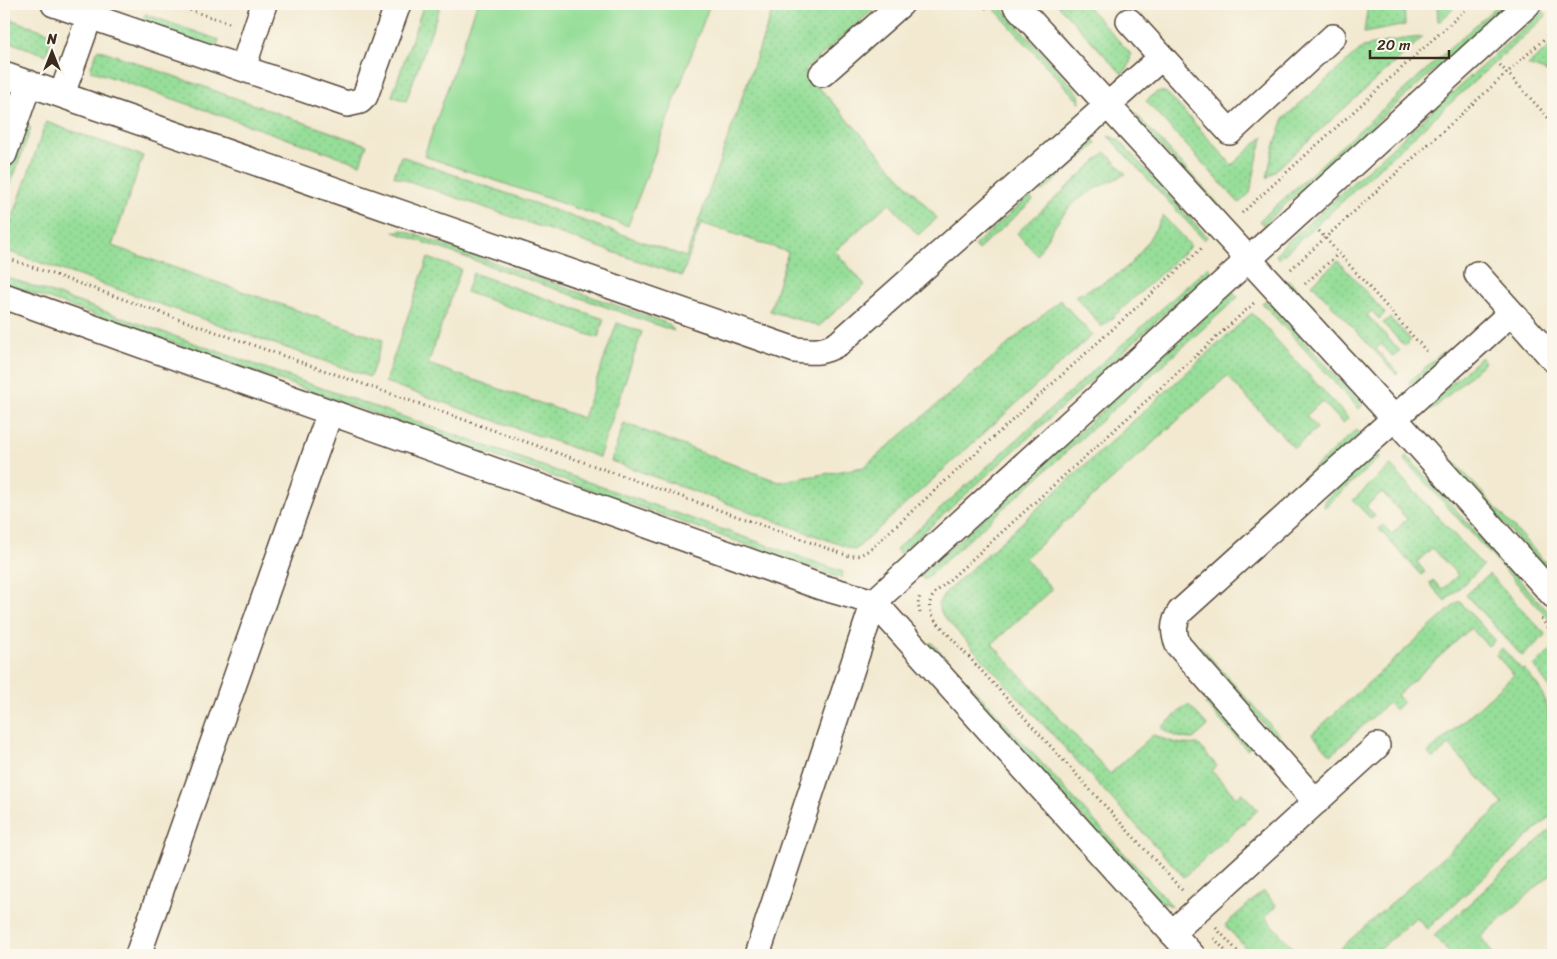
<svg xmlns="http://www.w3.org/2000/svg" width="1557" height="959" font-family="Sriracha,sans-serif">
  <style>
    .grass { fill: url(#grass-dots); stroke: #68845c }
    .pitch { fill: #96de99; stroke: #68845c }
    .lines { fill: none; stroke-linecap: round; stroke-linejoin: round }
    .street-casing { stroke: #564739; stroke-width: 28 }
    .path { stroke: #564739; stroke-width: 3; stroke-dasharray: 1 4; stroke-linecap: butt }
    .street { stroke: #fff; stroke-width: 25 }
  </style>
  <defs>
    <pattern id="grass-dots" width="8" height="8" patternUnits="userSpaceOnUse" patternTransform="scale(1.25)"><rect width="8" height="8" fill="#96de99"/><path d="M2 2h.1M6 6h.1" fill="none" stroke="#82bf83" stroke-width="1.8" stroke-linecap="round"/></pattern>
  </defs>
  <rect width="100%" height="100%" fill="#fbf7ec"/>
  <filter id="ink" filterUnits="userSpaceOnUse"><feTurbulence type="fractalNoise" baseFrequency=".02" numOctaves="2"/><feDisplacementMap in="SourceGraphic" scale="10" xChannelSelector="R" yChannelSelector="G"/><feConvolveMatrix kernelMatrix="1 2 1 2 8 2 1 2 1" color-interpolation-filters="sRGB"/></filter>
  <filter id="wash" filterUnits="userSpaceOnUse"><feTurbulence type="fractalNoise" baseFrequency=".0096" numOctaves="4" result="noise"/><feDisplacementMap in="SourceGraphic" scale="20" xChannelSelector="R" yChannelSelector="G"/><feGaussianBlur stdDeviation="1.12" result="paint"/><feColorMatrix in="noise" values="0 0 0 0 0 0 0 0 0 0 0 0 0 0 0 0 0 1.4 0 .05"/><feComposite in="paint" operator="in"/></filter>
  <g filter="url(#wash)">
    <rect width="100%" height="100%" fill="#f2e9d0"/>
    <path class="grass" d="M 424,4 L 441,4 L 406,101 L 392,96 Z
      M 775,4 L 873,4 L 875,8 L 804,71 L 937,218 L 918,235 L 889,203 L 835,251 L 865,285 L 819,326 L 770,311 L 788,252 L 701,223 L 682,276 L 394,176 L 401,156 L 686,257 Z
      M 990,4 L 998,4 L 1079,94 L 1080,103 Z
      M 1031,4 L 1036,4 L 1106,80 L 1095,74 Z
      M 1057,4 L 1085,4 L 1130,53 C 1132,63 1128,68 1122,74 Z
      M 1368,4 L 1404,4 L 1405,25 L 1364,33 Z
      M 1437,4 L 1452,4 L 1452,10 L 1440,21 L 1438,21 Z
      M 1499,4 L 1507,4 L 1263,225 L 1259,221 Z
      M 1543,11 L 1547,15 L 1279,259 L 1276,256 L 1283,246 Z
      M 145,14 L 219,40 L 214,53 L 141,28 Z
      M 4,17 L 53,34 L 46,55 L 4,40 Z
      M 1423,37 L 1267,178 L 1272,154 L 1284,118 L 1363,47 L 1403,39 Z
      M 1553,44 L 1553,74 L 1528,65 Z
      M 98,49 L 367,145 L 360,164 L 90,70 Z
      M 1157,92 L 1165,92 L 1169,95 L 1232,165 L 1264,136 L 1259,151 L 1250,193 L 1239,203 L 1146,101 Z
      M 1136,114 L 1230,217 L 1227,220 L 1138,121 Z
      M 46,122 L 143,156 L 112,246 L 383,340 L 370,377 L 4,250 L 4,243 Z
      M 24,125 L 31,128 L 4,203 L 4,184 Z
      M 1108,136 L 1119,140 L 1207,237 L 1204,240 Z
      M 1092,139 L 1096,144 L 1042,192 L 1039,188 Z
      M 1106,152 L 1126,174 C 1106,183 1083,193 1068,209 C 1056,223 1046,239 1037,255 L 1017,233 Z
      M 1029,196 L 1033,200 L 978,250 L 974,246 Z
      M 1163,216 L 1191,246 L 1102,327 L 1075,296 C 1094,287 1118,278 1132,262 C 1144,248 1154,232 1163,216 Z
      M 402,230 L 669,324 L 674,331 L 394,232 Z
      M 428,258 L 461,269 L 428,364 L 583,418 L 617,323 L 642,332 L 599,457 L 385,382 Z
      M 1338,261 L 1385,313 L 1379,319 L 1372,311 L 1367,315 L 1400,351 L 1393,357 L 1381,344 L 1376,349 L 1398,373 L 1396,374 L 1312,284 Z
      M 1208,267 L 1212,271 L 900,554 L 896,549 Z
      M 473,273 L 604,319 L 598,338 L 466,292 Z
      M 4,276 L 843,572 L 841,578 L 4,283 Z
      M 1289,280 L 1383,382 L 1378,385 L 1285,283 Z
      M 1233,292 L 1238,297 L 924,580 L 920,576 Z
      M 1060,300 L 1092,335 L 855,550 L 611,461 L 624,423 L 779,482 L 864,467 Z
      M 1266,300 L 1363,405 L 1359,409 L 1262,303 Z
      M 1252,313 L 1348,418 L 1343,423 L 1322,401 L 1306,416 L 1317,428 L 1294,448 L 1227,376 L 1025,558 L 1052,589 L 992,644 L 1110,774 L 1153,735 C 1168,741 1181,746 1198,744 L 1217,766 L 1212,771 L 1236,797 L 1242,793 L 1258,810 L 1184,877 L 943,616 L 938,604 L 946,592 Z
      M 1390,318 L 1411,340 L 1404,346 L 1383,323 Z
      M 1444,351 L 1436,364 L 1412,386 L 1409,382 Z
      M 1481,357 L 1485,362 L 1431,411 L 1427,406 Z
      M 1356,430 L 1360,434 L 1303,486 L 1291,489 Z
      M 1430,435 L 1553,571 L 1553,578 L 1427,439 Z
      M 1376,453 L 1380,457 L 1325,507 L 1323,505 L 1328,497 Z
      M 1407,456 L 1553,617 L 1553,623 L 1404,459 Z
      M 1391,466 L 1483,566 L 1445,601 L 1430,584 L 1433,580 L 1442,590 L 1458,575 L 1432,548 L 1417,562 L 1425,572 L 1421,575 L 1379,529 L 1383,525 L 1392,534 L 1407,519 L 1382,492 L 1366,506 L 1375,516 L 1371,519 L 1353,500 Z
      M 1489,574 L 1546,635 L 1522,656 L 1466,595 Z
      M 1459,601 L 1495,640 L 1488,646 L 1471,628 L 1397,695 L 1403,702 L 1395,710 L 1388,703 L 1331,755 L 1312,734 Z
      M 931,642 L 1172,906 L 1159,901 L 927,646 Z
      M 1200,646 L 1310,770 L 1307,773 L 1197,649 Z
      M 1502,648 L 1522,670 L 1524,669 C 1530,676 1537,683 1541,691 C 1557,727 1553,774 1553,814 L 1427,929 L 1416,917 L 1373,955 L 1333,955 L 1503,804 L 1449,745 L 1433,759 L 1428,753 L 1514,675 L 1496,655 Z
      M 1553,649 L 1553,695 L 1549,687 L 1534,666 Z
      M 1208,700 L 1251,747 L 1247,750 L 1205,703 Z
      M 1188,704 L 1208,726 L 1193,739 C 1180,739 1172,735 1161,728 Z
      M 1553,827 L 1553,872 L 1481,937 L 1494,955 L 1451,955 L 1434,936 Z
      M 1263,891 L 1277,906 L 1265,917 L 1299,955 L 1252,955 L 1225,925 Z"/>
    <path class="pitch" d="M 477,4 L 710,4 L 628,226 L 424,156 Z"/>
  </g>
  <g filter="url(#ink)">
    <g class="lines">
      <defs>
        <path id="street" d="M 54,4 L 347,104 L 360,101 L 365,96 L 398,4
          M 1015,4 L 1394,418 L 1553,595
          M 1129,21 L 1230,132 L 1333,37
          M 243,68 L 264,4
          M 822,74 L 901,4
          M 4,75 L 795,350 C 814,352 823,353 839,343 L 1162,57
          M 62,94 L 94,4
          M 4,154 L 29,83
          M 1477,274 L 1553,359
          M 4,296 L 821,587 L 874,602 L 1192,955
          M 1316,802 L 1178,645 C 1173,632 1173,623 1180,612 L 1511,313
          M 1172,933 L 1377,746
          M 138,955 L 330,412
          M 757,955 L 874,602 L 1528,4"/>
      </defs>
      <use href="#street" class="street-casing"/>
      <path class="path" d="M 171,4 L 232,24
        M 983,4 L 989,11
        M 1500,65 L 1553,123
        M 1242,213 L 1472,4
        M 1319,231 L 1428,353
        M 4,257 L 849,556 C 867,557 876,543 888,533 L 1203,247
        M 1291,269 L 1553,31
        M 1305,284 L 1338,254
        M 920,613 L 918,604 L 920,595
        M 1541,619 L 1553,633
        M 1182,890 L 935,620 C 929,610 927,603 935,593 L 1255,302
        M 1216,928 L 1241,955
        M 1214,938 L 1229,955"/>
      <use href="#street" class="street"/>
    </g>
  </g>
  <rect width="1557" height="959" fill="none" stroke="#fbf7ec" stroke-width="20"/>
  <g transform="translate(52 52)" stroke="#fbf7ec" stroke-width="4" paint-order="stroke">
  <path d="M0-4L9 19L0 12L-9 19Z" fill="#3b2a1e"/>
  <text y="-8" font-size="14" font-weight="bold" text-anchor="middle" fill="#3b2a1e">N</text>
  </g>
  <path d="M1370 50v8h79v-8" fill="none" stroke="#3b2a1e" stroke-width="2.5"/>
  <text x="1377" y="50" font-size="15" fill="#3b2a1e" stroke="#fbf7ec" stroke-width="4" paint-order="stroke">20 m</text>
</svg>
